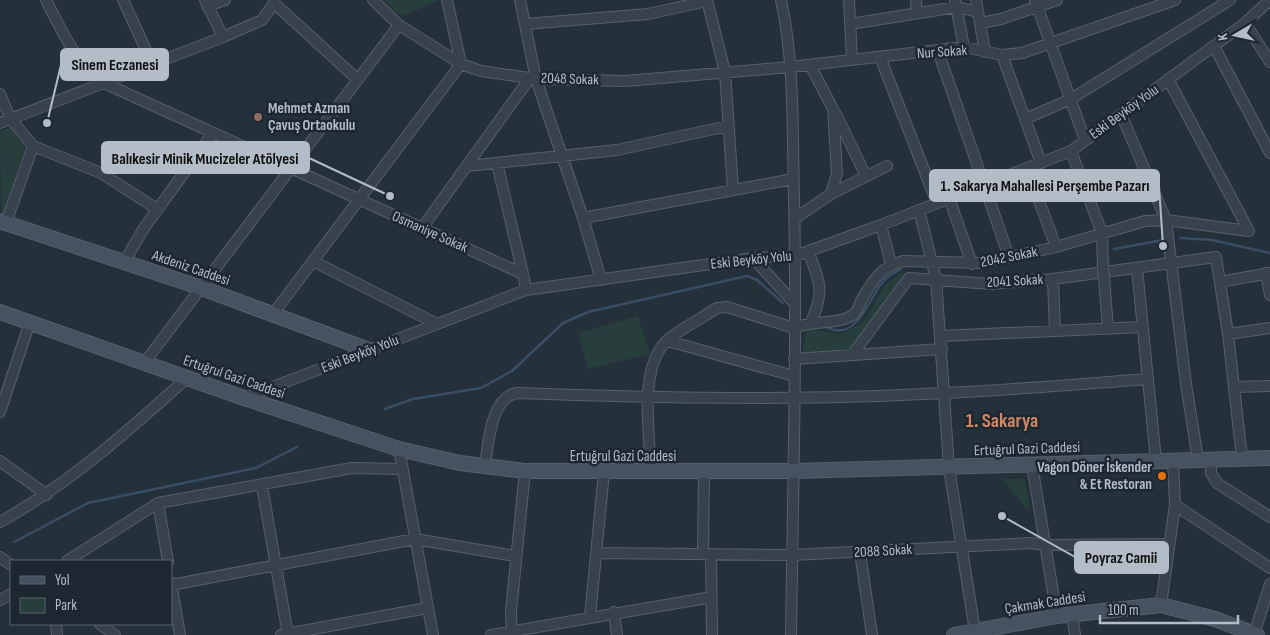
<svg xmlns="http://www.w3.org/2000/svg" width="1270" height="635" font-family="'Sofia Sans Condensed',sans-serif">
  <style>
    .green { fill: #273e3d }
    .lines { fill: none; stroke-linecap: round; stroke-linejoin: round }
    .stream { stroke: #394e62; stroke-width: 2.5 }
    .minor-casing { stroke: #56606a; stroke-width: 12 }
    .secondary-casing { stroke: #56606a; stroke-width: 16 }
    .minor { stroke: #38424c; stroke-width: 10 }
    .secondary { stroke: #46525f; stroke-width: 14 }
    .minor-bridge-casing { stroke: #56606a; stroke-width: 12; stroke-linecap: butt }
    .minor-bridge { stroke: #38424c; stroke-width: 10 }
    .education-dot { fill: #8d6e63; stroke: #1d2731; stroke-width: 2 }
    .food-dot { fill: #e8710a; stroke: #1d2731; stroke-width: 2 }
    .labels { text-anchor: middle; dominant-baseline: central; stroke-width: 5; stroke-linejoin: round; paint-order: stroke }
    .street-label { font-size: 15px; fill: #b3bdc7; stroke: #1d2731 }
    .poi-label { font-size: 15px; font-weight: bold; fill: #b3bdc7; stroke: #1d2731; text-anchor: start }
    .district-label { font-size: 20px; font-weight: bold; fill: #d08865; stroke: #1d2731 }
    .leader { fill: none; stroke: #b3bdc7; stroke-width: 2 }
    .callout-dot { fill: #b3bdc7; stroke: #1d2731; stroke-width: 2 }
    .callout { fill: #b3bdc7; stroke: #b3bdc7; stroke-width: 2 }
    .callout-label { font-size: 16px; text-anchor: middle; font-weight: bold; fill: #111 }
  </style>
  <rect width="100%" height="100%" fill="#24313b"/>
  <path class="green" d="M 384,0 L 440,0 L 403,16 L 397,13 Z
    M 10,127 L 25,147 L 4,212 L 1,214 L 0,131 Z
    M 903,271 L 905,279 L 850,351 L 802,355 L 806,328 L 839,334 L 850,330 L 865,320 L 884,286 Z
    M 638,316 L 650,354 L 588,369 L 578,333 Z
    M 1002,479 L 1025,479 L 1030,509 L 1027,509 Z"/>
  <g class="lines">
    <path class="stream" d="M 1180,238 L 1212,240 L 1270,253
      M 1114,249 L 1163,240
      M 824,325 C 855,347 869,298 882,283 C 887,276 894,273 901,269
      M 385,409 L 413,399 L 481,388 L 512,371 L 563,323 L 588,312 L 747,276 L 757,280 L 783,303
      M 14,542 L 88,503 L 256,468 L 297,447"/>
    <defs>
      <path id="minor" d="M 46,0 C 62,31 75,62 104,83 L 523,274 L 526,290
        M 123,0 L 153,65
        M 205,0 L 223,37
        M 274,0 L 274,3 L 357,79
        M 373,0 L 399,25 L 461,64 L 481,71 L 536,79 L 625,81 L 790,67 L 964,47 L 1002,55 L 1022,53 L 1175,0
        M 520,0 L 536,79 L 583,218 L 601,280
        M 707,0 L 725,72 L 733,190
        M 781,0 C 795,64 792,131 794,196 C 797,342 793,489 791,635
        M 849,0 L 852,60
        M 916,0 L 917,13
        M 955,0 L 964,47
        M 976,0 L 985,52
        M 1035,0 L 1085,140
        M 207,6 L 225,0
        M 981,23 L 1001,19 L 1057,0
        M 1245,23 L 1270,62
        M 525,24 L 648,14 L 707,1
        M 850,24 L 957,7 L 978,12
        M 1214,46 L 1270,153
        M 938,51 L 1009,257
        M 1002,55 L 1041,163
        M 880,57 L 937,203
        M 1168,79 L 1249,231
        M 0,94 L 10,118 L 33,146 L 6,223
        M 836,114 L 866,176
        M 1121,114 L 1166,220 L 1186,384 L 1198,460
        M 1025,119 L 1071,99 L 1230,0
        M 0,123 L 223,37 L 262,20 L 274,3
        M 33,146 L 101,173 L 157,209
        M 1071,151 L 1102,233 L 1103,269
        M 497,163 L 523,274
        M 467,166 L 617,150 L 728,126
        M 1027,168 L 1056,247
        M 831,194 L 887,166
        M 949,198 L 972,264
        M 919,210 L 936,279 L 949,468 L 975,631
        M 583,218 L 793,179
        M 794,219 L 831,194 L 837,173 L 833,109 L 810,65
        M 881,225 L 891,264
        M 422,228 L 530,78
        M 808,251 C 820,282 825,291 811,322
        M 753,258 L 795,304
        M 313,261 L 437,324
        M 124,262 L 144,228 L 213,133
        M 1137,268 L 1156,461
        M 1266,273 L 1270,295
        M 1104,278 L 1108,328
        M 1053,279 L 1055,331
        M 1220,282 L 1270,273
        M 273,314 L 461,64 L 447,0
        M 1228,334 L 1270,328
        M 941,336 L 1142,327
        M 668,341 L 794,376
        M 852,355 L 909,278 L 991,284 L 1053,279 L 1216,257 L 1228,334 L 1242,458
        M 794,359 L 942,349
        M 145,362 L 399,25
        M 1235,387 L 1270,386
        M 244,398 L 526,290 L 753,258 L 795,256 L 881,225 L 1071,151 L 1245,23 L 1270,0
        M 0,412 L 30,322
        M 399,449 L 433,635
        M 1211,459 L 1211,473 L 1217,483 L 1270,517
        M 0,461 L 47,495
        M 1032,465 L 1057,616
        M 485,466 C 488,444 491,397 517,393 C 659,398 802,401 944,393 C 1012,390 1080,384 1148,379
        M 651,473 C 650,437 639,374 663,345 C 671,334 704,317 717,308 L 727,307 L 794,328 C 811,320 843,325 855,313 C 858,310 860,303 862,299 C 873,280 881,267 903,261 L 982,263 L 1056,247 L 1145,221 L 1166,220 L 1249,231
        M 262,486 L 288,635
        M 158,503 L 168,561
        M 1175,505 L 1270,568
        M 0,522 C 69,484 128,431 187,378
        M 860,552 L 872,635
        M 597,553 L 792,555 L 1031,543 L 1045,545 L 1169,544
        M 703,554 L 704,472
        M 711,554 L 712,635
        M 0,557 L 11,565
        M 67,561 L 158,503 L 352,468 L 403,469
        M 171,583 L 180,635
        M 171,585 L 415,539 L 515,556
        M 0,600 L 11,594
        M 1161,605 L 1175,505 L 1173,460
        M 614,612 L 617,635
        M 1072,615 L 1075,635
        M 590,616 L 604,472
        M 56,624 L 57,635
        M 100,624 L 115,635
        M 1254,634 L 1270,584
        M 281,635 L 427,608
        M 491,635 L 712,597
        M 512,635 L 511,611 L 525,471"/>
      <path id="secondary" d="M 0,221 L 199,287 L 369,350
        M 0,312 L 244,398 L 399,449 L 460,463 L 525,471 L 793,471 L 1270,458
        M 954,635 L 1057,616 L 1161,605 L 1215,619 L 1257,635"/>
    </defs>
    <use href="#minor" class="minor-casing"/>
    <use href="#secondary" class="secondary-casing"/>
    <use href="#minor" class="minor"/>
    <use href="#secondary" class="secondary"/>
    <defs>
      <path id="minor-bridge" d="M 1103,269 L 1104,278"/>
    </defs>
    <use href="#minor-bridge" class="minor-bridge-casing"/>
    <use href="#minor-bridge" class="minor-bridge"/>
  </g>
  <circle class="education-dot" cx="258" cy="117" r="5"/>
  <circle class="food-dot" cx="1162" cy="476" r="5"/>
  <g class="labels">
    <g class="street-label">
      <text transform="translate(942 52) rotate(-4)">Nur Sokak</text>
      <text transform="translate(570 79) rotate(2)">2048 Sokak</text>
      <text transform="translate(1124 112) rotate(-36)">Eski Beyköy Yolu</text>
      <text transform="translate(430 232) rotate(24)">Osmaniye Sokak</text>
      <text transform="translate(1009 257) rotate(-11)">2042 Sokak</text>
      <text transform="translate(751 260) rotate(-6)">Eski Beyköy Yolu</text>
      <text transform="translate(191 268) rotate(19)">Akdeniz Caddesi</text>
      <text transform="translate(1015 281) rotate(-3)">2041 Sokak</text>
      <text transform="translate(360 354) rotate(-21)">Eski Beyköy Yolu</text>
      <text transform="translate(234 377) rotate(19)">Ertuğrul Gazi Caddesi</text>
      <text transform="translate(1027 449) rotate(-2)">Ertuğrul Gazi Caddesi</text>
      <text x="623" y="456">Ertuğrul Gazi Caddesi</text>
      <text transform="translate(883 551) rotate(-3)">2088 Sokak</text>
      <text transform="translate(1045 603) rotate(-9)">Çakmak Caddesi</text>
    </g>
    <g class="poi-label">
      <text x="268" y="108">Mehmet Azman<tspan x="268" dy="17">Çavuş Ortaokulu</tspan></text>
      <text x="1152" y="467" text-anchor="end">Vagon Döner İskender<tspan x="1152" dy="17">&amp; Et Restoran</tspan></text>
    </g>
    <g class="district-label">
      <text x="1002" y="421">1. Sakarya</text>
    </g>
  </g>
  <path class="leader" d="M47 123L61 65M390 196L309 158M1163 246L1159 186M1002 516L1075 557"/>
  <g class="callout-dot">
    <circle cx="47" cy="123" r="5"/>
    <circle cx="390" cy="196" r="5"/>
    <circle cx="1163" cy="246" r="5"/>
    <circle cx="1002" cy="516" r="5"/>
  </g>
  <g class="callout">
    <rect x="61" y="49" width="107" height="31" rx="5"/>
    <rect x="102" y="142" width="207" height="31" rx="5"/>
    <rect x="930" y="170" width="229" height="31" rx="5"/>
    <rect x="1075" y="542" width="93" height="31" rx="5"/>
  </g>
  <g class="callout-label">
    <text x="115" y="70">Sinem Eczanesi</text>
    <text x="205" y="164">Balıkesir Minik Mucizeler Atölyesi</text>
    <text x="1045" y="191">1. Sakarya Mahallesi Perşembe Pazarı</text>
    <text x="1121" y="563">Poyraz Camii</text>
  </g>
  <rect x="10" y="560" width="162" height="65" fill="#1d2731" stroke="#59636d"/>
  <rect x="20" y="576" width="25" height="8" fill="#46525f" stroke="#59636d"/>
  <text x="55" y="585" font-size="15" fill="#b3bdc7">Yol</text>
  <rect x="20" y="598" width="25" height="15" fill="#273e3d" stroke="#59636d"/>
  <text x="55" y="610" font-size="15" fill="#b3bdc7">Park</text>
  <g transform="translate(1235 35) rotate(261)" stroke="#1d2731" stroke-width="4" paint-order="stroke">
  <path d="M0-4L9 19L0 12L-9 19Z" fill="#b3bdc7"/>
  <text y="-8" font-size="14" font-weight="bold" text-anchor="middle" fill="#b3bdc7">K</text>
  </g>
  <path d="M1100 615v8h138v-8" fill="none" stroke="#b3bdc7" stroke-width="2.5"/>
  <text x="1108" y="615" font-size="15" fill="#b3bdc7" stroke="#1d2731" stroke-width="4" paint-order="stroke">100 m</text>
</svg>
